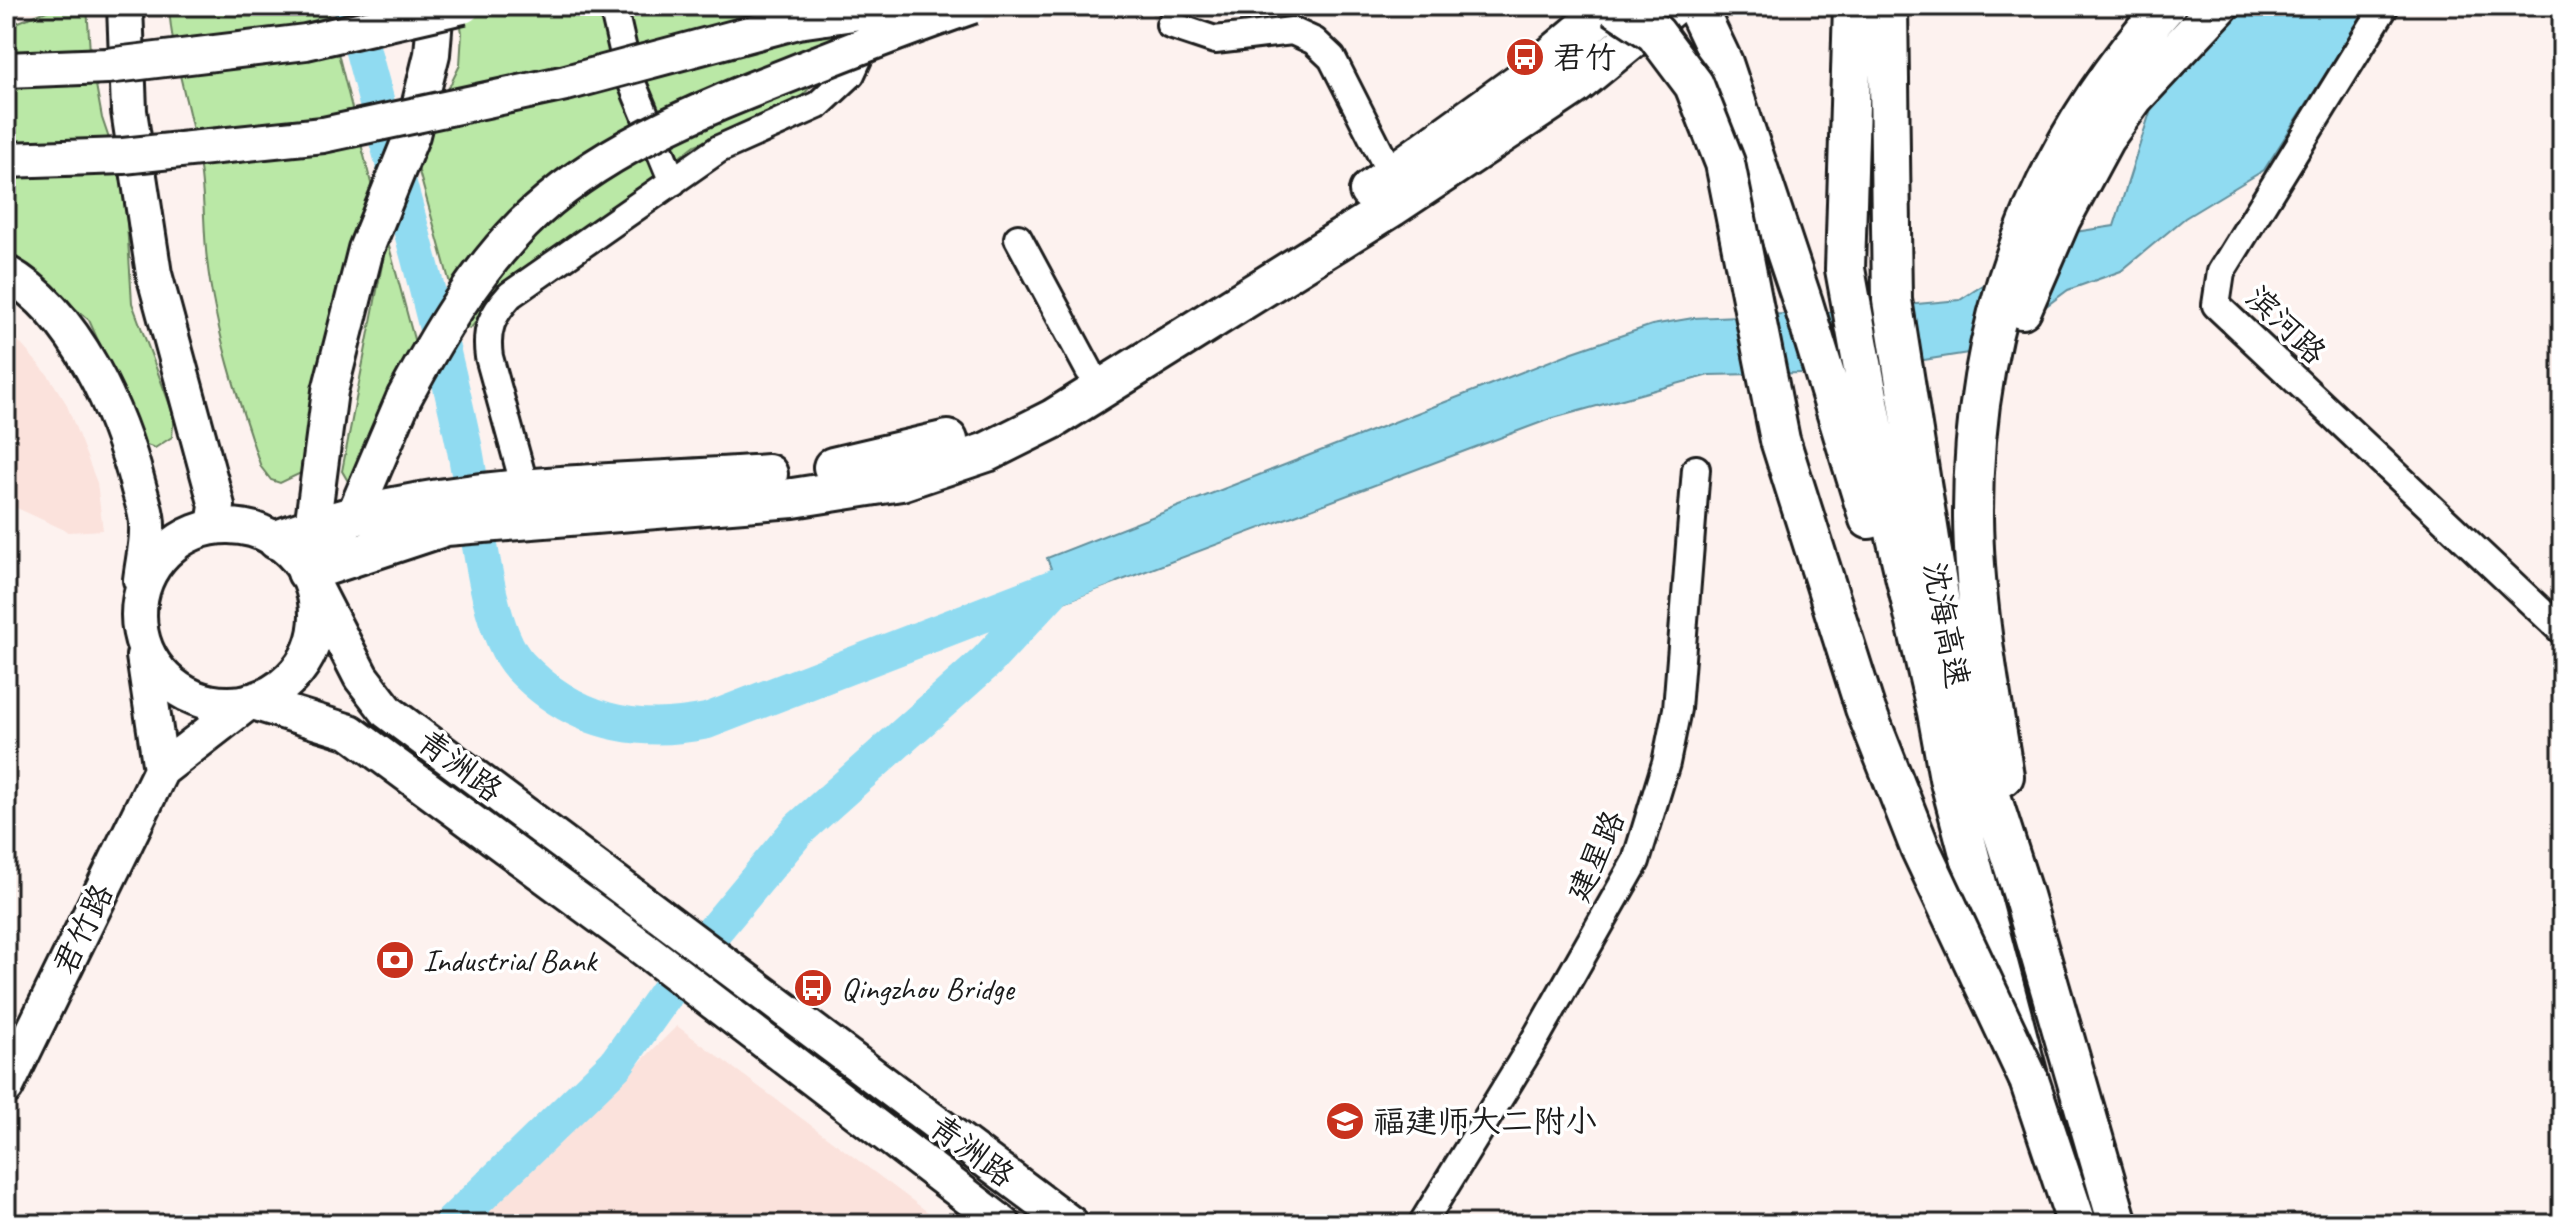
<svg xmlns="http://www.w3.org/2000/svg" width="2568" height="1230" font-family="Caveat,'LXGW WenKai TC',sans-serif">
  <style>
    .built { fill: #fbe2dc }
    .green { fill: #bae8a6; stroke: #6b8261; stroke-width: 2 }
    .water { fill: #90dbf1; stroke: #628f9c; stroke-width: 2 }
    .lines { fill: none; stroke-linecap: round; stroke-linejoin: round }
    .river { stroke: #90dbf1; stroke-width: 36 }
    .minor-tunnel { stroke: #dbd2cf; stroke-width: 26; stroke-dasharray: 26 13; stroke-linecap: butt }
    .minor-casing { stroke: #1c1c1c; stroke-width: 32 }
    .major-casing { stroke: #1c1c1c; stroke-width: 40 }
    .highway-casing { stroke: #1c1c1c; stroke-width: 44 }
    .minor { stroke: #fff; stroke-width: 26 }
    .major { stroke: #fff; stroke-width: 34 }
    .highway { stroke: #fff; stroke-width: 38 }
    .major-bridge-casing { stroke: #1c1c1c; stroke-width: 40; stroke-linecap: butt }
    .highway-bridge-casing { stroke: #1c1c1c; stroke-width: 44; stroke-linecap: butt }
    .major-bridge { stroke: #fff; stroke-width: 34 }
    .highway-bridge { stroke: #fff; stroke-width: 38 }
    .labels { text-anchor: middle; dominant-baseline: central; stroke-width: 7; stroke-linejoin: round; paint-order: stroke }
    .poi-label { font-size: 32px; fill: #1c1c1c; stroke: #fff; text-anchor: start }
    .street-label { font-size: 32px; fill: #1c1c1c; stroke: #fff }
  </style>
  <rect width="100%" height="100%" fill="#fdf2ef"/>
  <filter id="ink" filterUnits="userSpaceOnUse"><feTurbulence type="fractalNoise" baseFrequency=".0125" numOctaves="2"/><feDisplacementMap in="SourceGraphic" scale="16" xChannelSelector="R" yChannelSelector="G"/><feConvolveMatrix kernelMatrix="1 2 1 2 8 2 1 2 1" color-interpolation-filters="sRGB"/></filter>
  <g filter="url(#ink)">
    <path class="built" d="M 6,327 L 48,375 L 66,403 L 97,483 L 103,530 L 69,532 L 6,503 Z
      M 677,1026 L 944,1224 L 475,1224 Z"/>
    <path class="green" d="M 59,6 L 87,6 L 90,52 L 102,118 L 120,171 L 126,207 L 132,303 L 174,416 L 172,437 L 155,448 L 144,444 L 89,320 L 6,250 L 6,27 Z
      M 169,6 L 326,6 L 373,191 L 311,460 L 301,473 L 280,483 L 271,480 L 261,467 C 238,400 215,330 207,260 C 203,227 205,194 199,162 C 191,110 172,59 169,6 Z
      M 458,6 L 858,6 L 854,37 L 798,101 L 695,145 L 492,302 L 470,329 L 462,327 L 415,157 L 460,65 L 462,33 Z
      M 387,239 L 415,343 L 357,481 L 349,483 L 342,471 Z"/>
    <path class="water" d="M 2239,6 L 2369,6 L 2264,170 L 2185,218 L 2121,271 L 2068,290 L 1987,350 L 1848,372 L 1709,375 L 1550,419 L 1064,602 L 1047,558 L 1573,352 L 1652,325 L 1693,318 L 1830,312 L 1960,300 L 2062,234 L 2114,226 L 2151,109 Z"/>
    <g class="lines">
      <path class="river" d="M 351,6 C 389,152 433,298 464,445 C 476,501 483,627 520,666 C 572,721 634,736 707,721 L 1104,568
        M 451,1224 L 616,1064 L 689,961 L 799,829 L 986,662 L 1051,592"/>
      <path class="minor-tunnel" d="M 1162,6 L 1170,25"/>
      <defs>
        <path id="minor" d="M 613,6 L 629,76 L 673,182
          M 2385,6 L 2221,272 L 2216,305 L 2562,631
          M 1170,25 L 1215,40 L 1292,31 L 1314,41 L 1332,58 L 1392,176
          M 1018,238 L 1089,370
          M 526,491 L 489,357 C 485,329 492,315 510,295 L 719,149 L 818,105 L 851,74 L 868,37
          M 1422,1224 L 1530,1048 L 1636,861 L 1666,763 L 1677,709 L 1696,469"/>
        <path id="major" d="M 125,6 L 129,111 L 154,274 L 217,506 L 214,526
          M 6,273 C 77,313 120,414 139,489 C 142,500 147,513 147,525 C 148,543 143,562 141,580
          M139 615a89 89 0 1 1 178 0a89 89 0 1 1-178 0Z
          M 337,534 L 354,515 L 404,398
          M 309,551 L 330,391 L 366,249 L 412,135 L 432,54 L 436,6
          M 307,572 L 361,677 L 388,712 L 1071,1224
          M 144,656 L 161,770
          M 6,1087 L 161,770 L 250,701 L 350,732 L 643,948 L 1003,1224"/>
        <path id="highway" d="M 1696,6 L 1723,63 L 1803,303 L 1869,519
          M 1853,6 L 1845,269 L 1885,490 L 1937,712 L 1949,778 L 2029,1080 L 2077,1224
          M 1888,6 L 1892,300 L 1951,672 L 2023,895 L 2118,1224
          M 1369,191 L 1523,80 L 1611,6
          M 2022,309 L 2061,219 L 2104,139 L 2134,97 L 2219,6
          M 833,467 L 948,440
          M 277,540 C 432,481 605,486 768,474
          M 307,572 L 446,526 L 793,498 L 901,481 L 987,452 L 1053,419 L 1392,207 L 1574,86 L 1672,6
          M 2004,776 C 1990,690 1974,604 1973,517 C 1972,322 2036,151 2166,6"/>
      </defs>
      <use href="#minor" class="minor-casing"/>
      <use href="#major" class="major-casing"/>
      <use href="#highway" class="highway-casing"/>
      <use href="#minor" class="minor"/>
      <use href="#major" class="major"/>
      <use href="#highway" class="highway"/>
      <defs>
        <path id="major-bridge" d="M 6,70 L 107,66 L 306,42 L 463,6
          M 6,160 L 123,156 L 323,135 L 566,83 L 798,21 L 902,6
          M 404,398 C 438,335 472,276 523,224 C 596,151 697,111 791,74 C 851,50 911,27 972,6"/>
        <path id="highway-bridge" d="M 1614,6 L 1655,33 L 1694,85 L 1725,163 L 1780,440 L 1865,708 L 1920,848 L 2029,1080"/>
      </defs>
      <use href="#major-bridge" class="major-bridge-casing"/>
      <use href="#highway-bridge" class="highway-bridge-casing"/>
      <use href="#major-bridge" class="major-bridge"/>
      <use href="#highway-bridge" class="highway-bridge"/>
    </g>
  </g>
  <defs>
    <symbol id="bus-disc" viewBox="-11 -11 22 22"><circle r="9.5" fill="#c8321e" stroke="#fff"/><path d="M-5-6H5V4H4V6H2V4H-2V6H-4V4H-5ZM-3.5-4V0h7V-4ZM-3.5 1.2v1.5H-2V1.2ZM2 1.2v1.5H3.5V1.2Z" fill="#fff"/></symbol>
    <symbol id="bank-disc" viewBox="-11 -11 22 22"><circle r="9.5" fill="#c8321e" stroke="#fff"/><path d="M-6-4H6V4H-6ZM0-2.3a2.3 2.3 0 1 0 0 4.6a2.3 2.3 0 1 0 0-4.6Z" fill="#fff"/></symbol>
    <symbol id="school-disc" viewBox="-11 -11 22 22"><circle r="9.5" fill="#c8321e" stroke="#fff"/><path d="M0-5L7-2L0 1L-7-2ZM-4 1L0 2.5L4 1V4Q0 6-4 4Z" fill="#fff"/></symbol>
  </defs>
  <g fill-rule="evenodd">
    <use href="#bus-disc" x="1503" y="35" width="44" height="44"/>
    <use href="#bank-disc" x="373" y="938" width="44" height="44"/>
    <use href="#bus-disc" x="791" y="966" width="44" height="44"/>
    <use href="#school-disc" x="1323" y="1099" width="44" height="44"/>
  </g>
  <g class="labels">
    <g class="poi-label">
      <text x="1553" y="57">君竹</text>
      <text x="423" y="960">Industrial Bank</text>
      <text x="841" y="988">Qingzhou Bridge</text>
      <text x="1373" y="1121">福建师大二附小</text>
    </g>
    <g class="street-label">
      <text transform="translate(2286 325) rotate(44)">滨河路</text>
      <text transform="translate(1946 625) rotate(79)">沈海高速</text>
      <text transform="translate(460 766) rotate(37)">青洲路</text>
      <text transform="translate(1596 856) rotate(-66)">建星路</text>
      <text transform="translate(83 929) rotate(-64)">君竹路</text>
      <text transform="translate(972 1151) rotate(37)">青洲路</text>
    </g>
  </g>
  <rect width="2568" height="1230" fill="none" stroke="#fff" stroke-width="32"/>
  <rect x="16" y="16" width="2536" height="1198" fill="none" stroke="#1c1c1c" stroke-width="3" filter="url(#ink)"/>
</svg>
